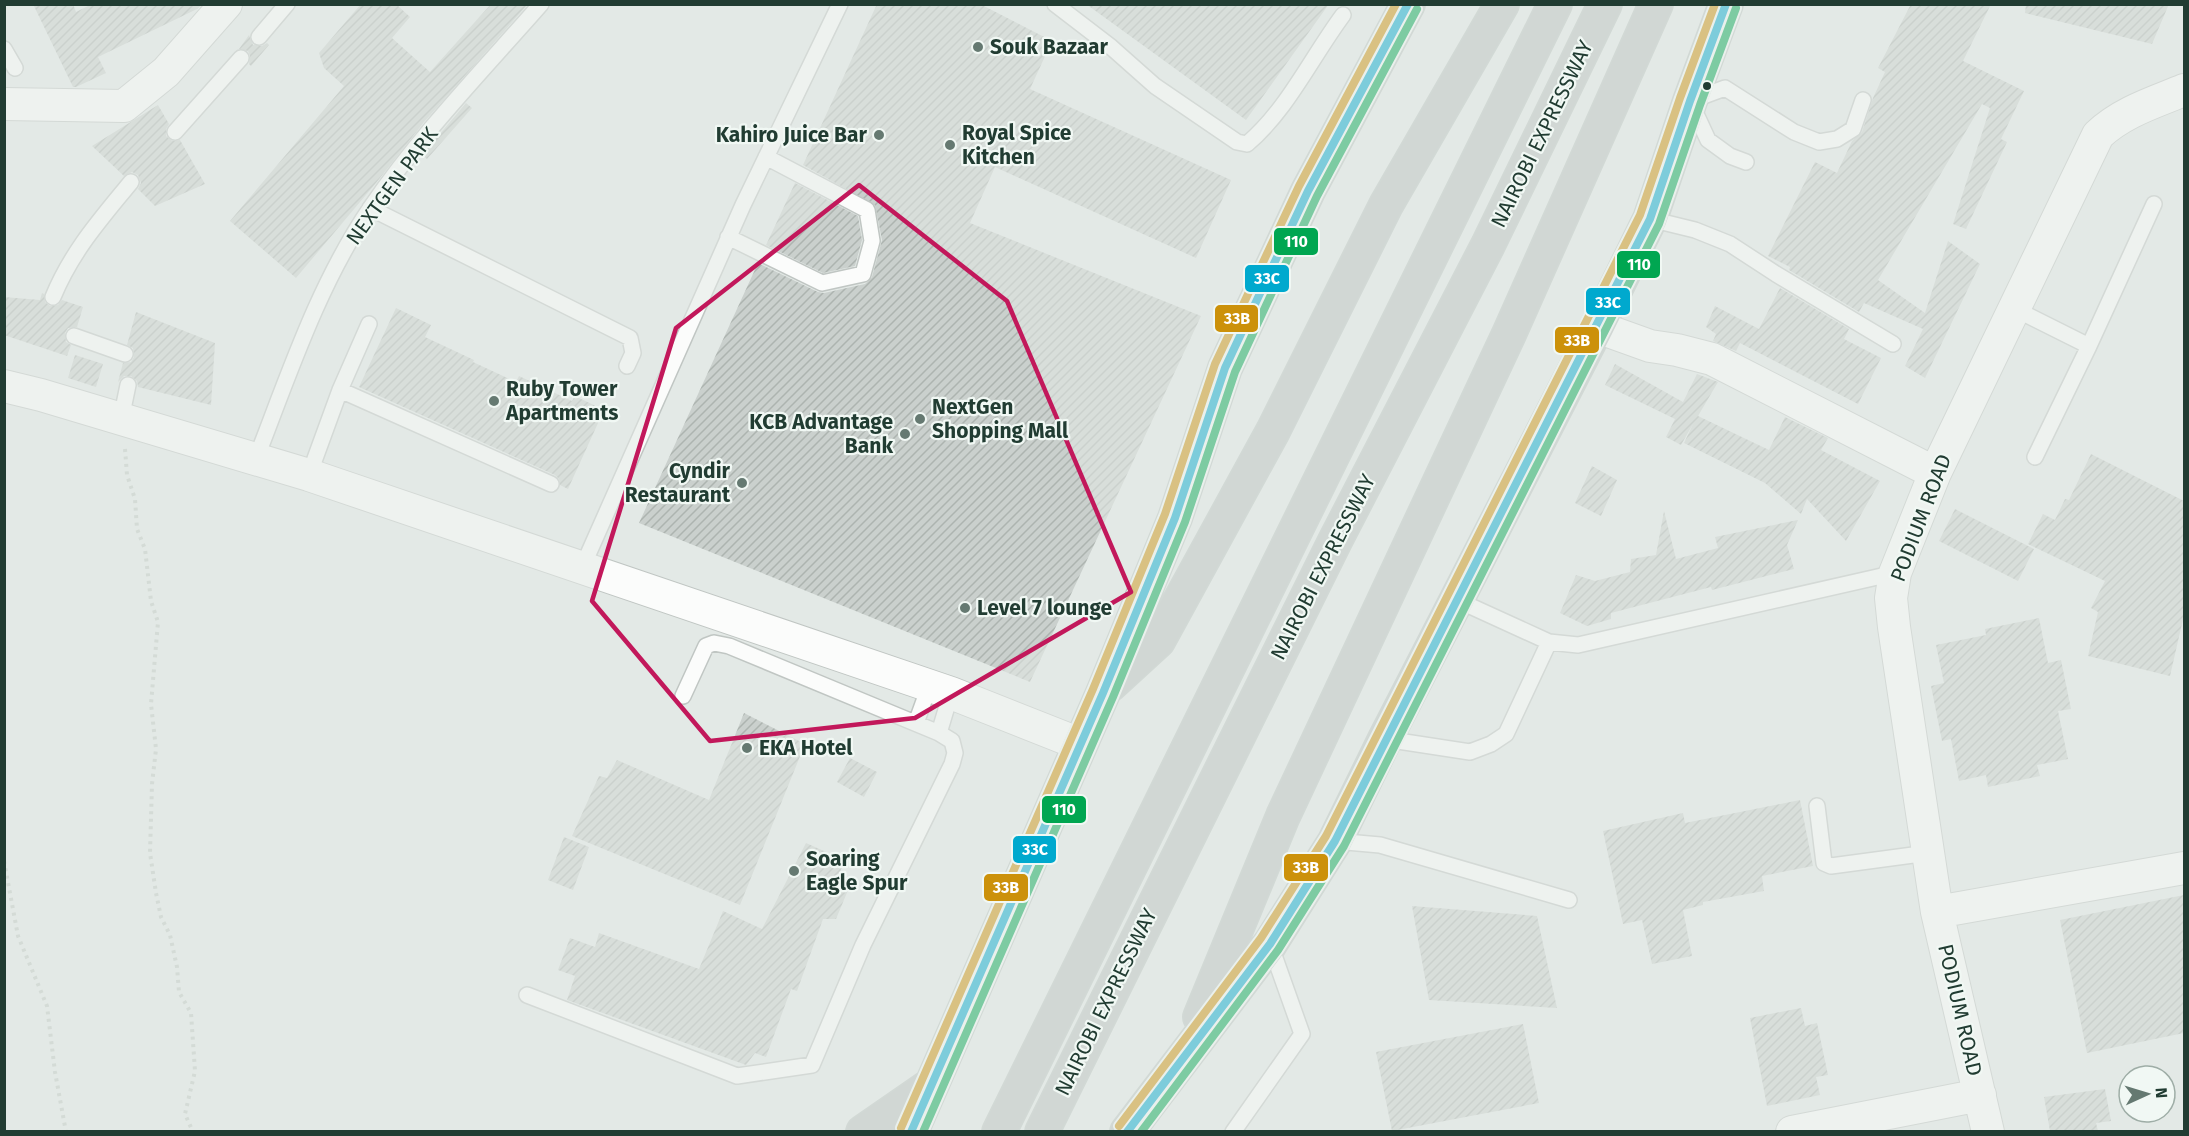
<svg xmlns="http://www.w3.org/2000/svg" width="2189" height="1136" font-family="'Fira Sans',sans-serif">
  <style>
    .building { fill: url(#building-hatch) }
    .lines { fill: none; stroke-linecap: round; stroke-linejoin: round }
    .lane-casing { stroke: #c0c6c3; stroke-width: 18 }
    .street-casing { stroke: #c0c6c3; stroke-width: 34 }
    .highway-casing { stroke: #bcc5c2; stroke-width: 36 }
    .path { stroke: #c0c9c4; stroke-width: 4; stroke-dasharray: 3 4.5; stroke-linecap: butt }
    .lane { stroke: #fbfcfb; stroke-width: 15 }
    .street { stroke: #fbfcfb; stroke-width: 32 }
    .highway { stroke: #bac2bf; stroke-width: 33 }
    .bus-1-casing { stroke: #f1f8f4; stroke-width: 12 }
    .bus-2-casing { stroke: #f1f8f4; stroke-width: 12 }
    .bus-3-casing { stroke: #f1f8f4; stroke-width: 12 }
    .bus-1 { stroke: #00a9ce; stroke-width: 8 }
    .bus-2 { stroke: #00a651; stroke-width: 8 }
    .bus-3 { stroke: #cc910a; stroke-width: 8 }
    .marked { fill: none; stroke: #c2185b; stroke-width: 4.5; stroke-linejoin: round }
    .poi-dot { fill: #657971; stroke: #f1f8f4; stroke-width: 2 }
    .bus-dot { fill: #213c32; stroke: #f1f8f4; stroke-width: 2 }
    .labels { text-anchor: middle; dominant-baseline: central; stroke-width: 4.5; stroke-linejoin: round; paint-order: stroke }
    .poi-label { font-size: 21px; font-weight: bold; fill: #213c32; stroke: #f1f8f4; text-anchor: start }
    .street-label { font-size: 21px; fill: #213c32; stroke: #f1f8f4 }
    .line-badge { stroke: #f1f8f4; stroke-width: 2 }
    .badge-label { font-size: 16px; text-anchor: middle; font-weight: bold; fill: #fff }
  </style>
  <defs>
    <pattern id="building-hatch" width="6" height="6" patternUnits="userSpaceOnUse" patternTransform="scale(1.5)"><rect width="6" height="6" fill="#cad0cd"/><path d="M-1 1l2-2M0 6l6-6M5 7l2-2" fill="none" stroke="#adb4b0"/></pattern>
  </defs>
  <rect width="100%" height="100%" fill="#e3e9e6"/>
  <path class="building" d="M 33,4 L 73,4 L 76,12 L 92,4 L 202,4 L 197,9 L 98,57 L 106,73 L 76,87 L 73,87 Z
    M 361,4 L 396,4 L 410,17 L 392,38 L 430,72 L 491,4 L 528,4 L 424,122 L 376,183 L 296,278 L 230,221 L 344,86 L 324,68 L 319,53 Z
    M 877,4 L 980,4 L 1052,41 L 1030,89 L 1231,180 L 1196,258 L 995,167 L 970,223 L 1201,316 L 1030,682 L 639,523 L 758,263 L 818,292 L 824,293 L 865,284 L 872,277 L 882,240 L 875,205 L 803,165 Z
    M 1086,4 L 1329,4 L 1246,120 Z
    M 1911,4 L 1991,4 L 1963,61 L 2024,91 L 2001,139 L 2007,142 L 1966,229 L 1953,224 L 1990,108 L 1982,104 L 1878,280 L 1925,313 L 1948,241 L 1980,264 L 1925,378 L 1905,366 L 1923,329 L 1864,303 L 1859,312 L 1789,270 L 1790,267 L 1768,256 L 1815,162 L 1837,173 L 1852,141 L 1862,132 L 1873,98 L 1885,72 L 1878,68 Z
    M 2026,4 L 2169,4 L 2152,44 L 2025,13 Z
    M 249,35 L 253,45 L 262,46 L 267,43 L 269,45 L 251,66 L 249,64 L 250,56 L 248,51 L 239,49 Z
    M 466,103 L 472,108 L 427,159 L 422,155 Z
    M 158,105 L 169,124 L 166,129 L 166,136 L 172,141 L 180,140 L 205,184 L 155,206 L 138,189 L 141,183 L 138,175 L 132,172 L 124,176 L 92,146 Z
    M 795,183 L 858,216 L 862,240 L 855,266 L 823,273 L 766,245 Z
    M 1780,288 L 1849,329 L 1844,339 L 1881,358 L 1858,404 L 1740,343 L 1736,351 L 1713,341 L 1716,334 L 1706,327 L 1715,306 L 1759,329 Z
    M 42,293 L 44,294 L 45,302 L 50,306 L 58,305 L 62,300 L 83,307 L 77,327 L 68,328 L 65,333 L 66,342 L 71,345 L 67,356 L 4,335 L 4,297 L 40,300 Z
    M 396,308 L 431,325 L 425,337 L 474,360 L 473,362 L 516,382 L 519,376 L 572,401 L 575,396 L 604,410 L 568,489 L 560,485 L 559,479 L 555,475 L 359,387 Z
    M 136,312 L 215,343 L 211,405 L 138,387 L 137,381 L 131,376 L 124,376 L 118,382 L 123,363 L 131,362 L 134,357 L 133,348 L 127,345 Z
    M 75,355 L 103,364 L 96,387 L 68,378 Z
    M 1615,364 L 1683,402 L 1697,374 L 1718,382 L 1698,416 L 1769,450 L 1785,417 L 1828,438 L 1821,450 L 1880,481 L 1846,541 L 1807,499 L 1801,514 L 1765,483 L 1684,443 L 1693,424 L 1681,445 L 1666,437 L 1675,419 L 1605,385 Z
    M 2091,454 L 2184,501 L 2184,615 L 2170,676 L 2088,656 L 2098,612 L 2091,608 L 2105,581 L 2028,544 L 2043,514 L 2055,520 L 2065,499 L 2069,500 Z
    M 1592,466 L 1617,480 L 1601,516 L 1575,503 Z
    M 1955,509 L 2034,549 L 2018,581 L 1939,541 Z
    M 1664,511 L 1676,559 L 1718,548 L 1715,537 L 1798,520 L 1787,545 L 1794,569 L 1712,590 L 1711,587 L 1611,613 L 1611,619 L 1587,626 L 1560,613 L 1576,575 L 1595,581 L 1630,572 L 1631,559 L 1656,555 Z
    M 2039,618 L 2048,663 L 2061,660 L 2071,709 L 2058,711 L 2068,759 L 2037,765 L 2040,776 L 1988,787 L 1986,775 L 1959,781 L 1951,739 L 1942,741 L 1931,686 L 1944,683 L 1936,645 L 1986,635 L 1985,629 Z
    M 744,713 L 805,744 L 740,905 L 572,836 L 599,776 L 607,778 L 617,760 L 709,800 Z
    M 850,758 L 877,772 L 864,797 L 837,782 Z
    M 1800,800 L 1813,866 L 1762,876 L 1764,891 L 1703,902 L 1703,905 L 1683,910 L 1692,956 L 1652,964 L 1642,920 L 1623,924 L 1603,831 L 1683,813 L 1685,823 Z
    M 564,837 L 589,847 L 573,890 L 548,880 Z
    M 806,843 L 844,860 L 839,876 L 851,883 L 836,919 L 823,919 L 797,991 L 791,989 L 766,1057 L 755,1053 L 746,1065 L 567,1000 L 575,976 L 558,970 L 570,938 L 595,947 L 599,933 L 699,969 L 723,911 L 762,929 Z
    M 2184,895 L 2184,1033 L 2087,1053 L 2060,920 Z
    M 1412,906 L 1537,916 L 1557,1008 L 1429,1000 Z
    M 1801,1008 L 1805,1026 L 1817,1023 L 1828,1075 L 1816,1077 L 1820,1095 L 1767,1106 L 1750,1018 Z
    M 1523,1024 L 1539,1103 L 1392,1131 L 1376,1052 Z
    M 2105,1089 L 2111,1121 L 2096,1123 L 2098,1131 L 2050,1131 L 2044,1097 Z"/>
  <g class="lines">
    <defs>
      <path id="lane" d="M 1055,4 L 1111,47 L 1155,86 L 1237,142 L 1247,144 C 1288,109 1311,58 1343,15
        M 259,37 L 287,4
        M 4,49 L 15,68
        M 175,132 L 241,58
        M 1746,162 L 1730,156 L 1708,140 L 1690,101 L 1725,88 L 1794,132 L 1819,142 L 1837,139 L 1853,129 L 1863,100
        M 370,208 L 630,338 L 633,353 L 627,366
        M 1650,219 L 1695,230 L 1730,244 L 1776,274 L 1893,344
        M 728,237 L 822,283 L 863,274 L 872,241 L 867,210 L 766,157
        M 53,297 C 72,251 100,220 131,182
        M 2015,309 L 2089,346
        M 74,336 L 125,354
        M 340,390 L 551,484
        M 121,419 L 128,385
        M 2035,457 L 2089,346 L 2154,204
        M 256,459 C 289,374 319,283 371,207 C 421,134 483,70 541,4
        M 309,475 L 340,390 L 369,324
        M 582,568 L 743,205 L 840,4
        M 1457,600 L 1549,642 L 1578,645 L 1895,573
        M 916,723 L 929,687
        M 939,733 L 951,693
        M 1385,739 L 1470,752 L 1491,744 L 1506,734 L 1549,642
        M 1817,806 L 1824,863 L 1831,866 L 1928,853
        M 1335,841 L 1380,845 L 1569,900
        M 527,995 L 737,1076 L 812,1065 L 863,945 L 952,764 L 955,753 L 952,741 L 939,733 L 729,646 L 714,643 L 706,646 L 683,696
        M 1233,1132 L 1302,1034 L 1270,944"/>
      <path id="street" d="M 4,104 L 124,106 L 166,72 L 226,4
        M 1597,327 L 1650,346 L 1677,350 L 1712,359 L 1935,473
        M 4,386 L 41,395 L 309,475 L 951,693 L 1080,744
        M 1937,912 L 2184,868
        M 1792,1132 L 1980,1095
        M 1988,1132 L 1937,912 L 1894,627 L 1891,598 L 1895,573 L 1935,473 L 2098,135 C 2122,112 2155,102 2184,90"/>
      <path id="highway" d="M 1110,685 L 1158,641 L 1273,431 L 1386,205 L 1502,4
        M 1200,1017 L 1283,816 L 1509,334 L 1656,4
        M 863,1132 L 931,1085
        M 911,1132 L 1103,693 L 1175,518 L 1225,368 L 1308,191 L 1408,4
        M 999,1132 L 1555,4
        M 1042,1132 L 1335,541 L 1488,245 L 1605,4
        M 1127,1132 L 1270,944 L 1335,841 L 1385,739 L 1597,327 L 1650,219 L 1690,101 L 1726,4"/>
    </defs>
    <use href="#lane" class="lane-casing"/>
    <use href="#street" class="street-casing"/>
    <use href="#highway" class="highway-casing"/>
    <path class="path" d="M 125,449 L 127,475 L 135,499 L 137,529 L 145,549 L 151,601 L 158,622 L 151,704 L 156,749 L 152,784 L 150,853 L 156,893 L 161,917 L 170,935 L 177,967 L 179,992 L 191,1013 L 195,1071 L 185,1114 L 193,1132
      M 4,861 L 18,936 L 47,1006 L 55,1072 L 66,1132"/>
    <use href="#lane" class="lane"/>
    <use href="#street" class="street"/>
    <use href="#highway" class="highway"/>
    <defs>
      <path id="bus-1" d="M 911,1132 L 1103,693 L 1175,518 L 1225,368 L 1308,191 L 1408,4
        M 1127,1132 L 1270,944 L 1335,841 L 1650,219 L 1690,101 L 1726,4"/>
      <path id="bus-2" d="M 923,1132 L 1113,697 L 1185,522 L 1235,372 L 1317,196 L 1417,9
        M 1141,1132 L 1278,950 L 1344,846 L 1659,224 L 1700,105 L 1736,8"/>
      <path id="bus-3" d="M 1119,1126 L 1261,938 L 1326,836 L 1640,215 L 1680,98 L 1715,4
        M 901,1128 L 1093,689 L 1165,514 L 1215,364 L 1299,186 L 1396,4"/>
    </defs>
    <use href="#bus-1" class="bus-1-casing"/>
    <use href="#bus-2" class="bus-2-casing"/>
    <use href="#bus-3" class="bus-3-casing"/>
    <use href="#bus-1" class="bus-1"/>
    <use href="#bus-2" class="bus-2"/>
    <use href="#bus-3" class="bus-3"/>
  </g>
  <path d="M0 0H2189V1136H0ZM 859,185 L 1007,301 L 1131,592 L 915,718 L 710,741 L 592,601 L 676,328 Z" fill="#e3e9e6" fill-opacity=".55" fill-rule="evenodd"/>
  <path class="marked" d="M 859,185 L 1007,301 L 1131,592 L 915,718 L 710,741 L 592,601 L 676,328 Z"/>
  <g class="poi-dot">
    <circle cx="978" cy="47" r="6"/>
    <circle cx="879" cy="135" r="6"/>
    <circle cx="950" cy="145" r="6"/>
    <circle cx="494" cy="401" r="6"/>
    <circle cx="920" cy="419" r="6"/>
    <circle cx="905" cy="434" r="6"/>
    <circle cx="742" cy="483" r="6"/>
    <circle cx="965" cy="608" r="6"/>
    <circle cx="747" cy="748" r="6"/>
    <circle cx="794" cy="871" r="6"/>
  </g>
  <circle class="bus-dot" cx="1707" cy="86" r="5"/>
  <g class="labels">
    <g class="poi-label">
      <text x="990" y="47">Souk Bazaar</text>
      <text x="962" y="133">Royal Spice<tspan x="962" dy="24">Kitchen</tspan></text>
      <text x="867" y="135" text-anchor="end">Kahiro Juice Bar</text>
      <text x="506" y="389">Ruby Tower<tspan x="506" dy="24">Apartments</tspan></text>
      <text x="932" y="407">NextGen<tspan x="932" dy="24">Shopping Mall</tspan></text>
      <text x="893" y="422" text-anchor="end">KCB Advantage<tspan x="893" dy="24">Bank</tspan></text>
      <text x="730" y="471" text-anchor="end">Cyndir<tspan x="730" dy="24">Restaurant</tspan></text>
      <text x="977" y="608">Level 7 lounge</text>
      <text x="759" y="748">EKA Hotel</text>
      <text x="806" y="859">Soaring<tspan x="806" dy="24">Eagle Spur</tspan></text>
    </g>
    <g class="street-label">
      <text transform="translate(1542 134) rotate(-64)">NAIROBI EXPRESSWAY</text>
      <text transform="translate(392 186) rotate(-54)">NEXTGEN PARK</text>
      <text transform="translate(1921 518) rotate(-69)">PODIUM ROAD</text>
      <text transform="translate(1323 567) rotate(-63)">NAIROBI EXPRESSWAY</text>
      <text transform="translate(1106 1002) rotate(-64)">NAIROBI EXPRESSWAY</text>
      <text transform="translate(1960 1010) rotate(77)">PODIUM ROAD</text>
    </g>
  </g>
  <g class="line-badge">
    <rect x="1273" y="227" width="46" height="29" rx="6" fill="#00a651"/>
    <rect x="1616" y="250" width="45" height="29" rx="6" fill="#00a651"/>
    <rect x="1244" y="264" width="46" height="29" rx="6" fill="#00a9ce"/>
    <rect x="1585" y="287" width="46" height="29" rx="6" fill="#00a9ce"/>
    <rect x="1214" y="304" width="45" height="29" rx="6" fill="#cc910a"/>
    <rect x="1554" y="326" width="46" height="28" rx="6" fill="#cc910a"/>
    <rect x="1041" y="795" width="46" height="29" rx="6" fill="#00a651"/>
    <rect x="1012" y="835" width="45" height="29" rx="6" fill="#00a9ce"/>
    <rect x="1283" y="853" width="46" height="29" rx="6" fill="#cc910a"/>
    <rect x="983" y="873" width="46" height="29" rx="6" fill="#cc910a"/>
  </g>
  <g class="badge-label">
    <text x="1296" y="247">110</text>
    <text x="1639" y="270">110</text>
    <text x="1267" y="284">33C</text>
    <text x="1608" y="308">33C</text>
    <text x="1237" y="324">33B</text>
    <text x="1577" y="346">33B</text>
    <text x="1064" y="815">110</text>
    <text x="1035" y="855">33C</text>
    <text x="1306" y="873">33B</text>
    <text x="1006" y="893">33B</text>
  </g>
  <rect width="2189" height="1136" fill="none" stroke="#213c32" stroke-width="12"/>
  <g transform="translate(2147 1094) rotate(86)"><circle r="28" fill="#f1f8f4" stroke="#9eada6" stroke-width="1.5"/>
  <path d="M0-4.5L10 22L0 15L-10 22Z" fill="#657971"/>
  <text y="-9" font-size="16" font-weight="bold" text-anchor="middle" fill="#213c32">N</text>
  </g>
</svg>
